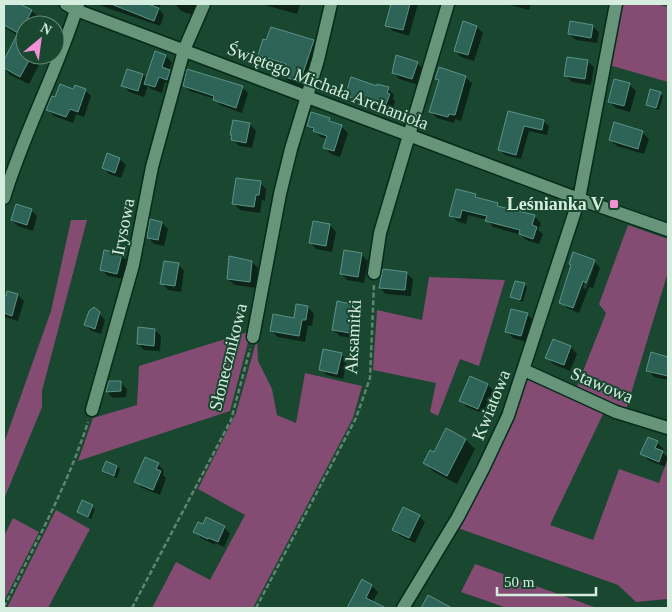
<svg xmlns="http://www.w3.org/2000/svg" width="672" height="612" font-family="'Times New Roman',serif">
  <style>
    .green { fill: #844b73 }
    .shadow { fill: #0007; fill-rule: evenodd }
    .building { fill: #2e6358; stroke: #599487 }
    .lines { fill: none; stroke-linecap: round; stroke-linejoin: round }
    .minor-casing { stroke: #072b1a; stroke-width: 15 }
    .path { stroke: #5f8571; stroke-width: 2.5; stroke-dasharray: 5 2.5; stroke-linecap: butt }
    .minor { stroke: #66957a; stroke-width: 12 }
    .poi-dot { fill: #f391d6; stroke: #194730; stroke-width: 2 }
    .labels { text-anchor: middle; dominant-baseline: central; stroke-width: 4; stroke-linejoin: round; paint-order: stroke }
    .street-label { font-size: 18px; fill: #d5edde; stroke: #194730 }
    .poi-label { font-size: 18px; font-weight: bold; fill: #d5edde; stroke: #194730; text-anchor: end }
  </style>
  <rect width="100%" height="100%" fill="#194730"/>
  <path class="green" d="M 621,4 L 656,4 L 668,7 L 668,82 L 609,65 Z
    M 71,220 L 87,220 L 42,391 L 42,407 L 4,499 L 4,443 L 51,311 Z
    M 628,225 L 668,239 L 668,272 L 626,410 L 576,389 L 606,313 L 599,304 Z
    M 429,277 L 505,280 L 479,366 L 460,359 L 438,416 L 430,412 L 436,383 L 373,370 L 377,310 L 422,320 Z
    M 251,331 L 230,411 L 78,461 L 93,418 L 137,405 L 139,366 Z
    M 257,339 L 258,361 L 272,389 L 277,415 L 296,423 L 305,373 L 362,386 L 353,418 L 253,608 L 152,608 L 176,562 L 210,580 L 245,515 L 198,489 L 236,413 Z
    M 524,370 L 606,408 L 550,525 L 593,540 L 619,469 L 659,483 L 668,457 L 668,599 L 636,602 L 618,585 L 455,527 Z
    M 56,510 L 90,529 L 48,608 L 7,608 Z
    M 13,518 L 39,532 L 4,601 L 4,536 Z
    M 475,564 L 597,608 L 507,608 L 461,592 Z"/>
  <path class="shadow" d="M 6,4 L 18,4 L 32,11 L 40,19 L 37,25 L 25,25 L 25,55 L 55,55 L 50,64 L 42,59 L 29,84 L 10,75 L 4,68 L 4,63 L 18,36 L 4,27 L 4,8 Z
    M 96,4 L 161,4 L 159,9 L 164,15 L 160,26 Z
    M 175,4 L 200,4 L 195,16 L 181,11 Z
    M 261,4 L 300,4 L 297,14 Z
    M 392,4 L 418,4 L 409,36 L 393,31 L 387,25 Z
    M 506,4 L 531,4 L 529,10 Z
    M 592,26 L 599,32 L 597,43 L 576,40 L 569,34 Z
    M 477,27 L 483,33 L 474,61 L 461,57 L 455,50 Z
    M 314,41 L 320,47 L 307,88 L 290,82 L 283,76 L 286,68 L 266,61 L 259,54 Z
    M 156,53 L 166,56 L 172,63 L 169,71 L 176,77 L 174,85 L 165,82 L 162,93 L 151,89 L 148,86 L 144,97 L 129,92 L 123,86 L 143,75 L 147,79 Z
    M 587,61 L 594,67 L 591,85 L 572,82 L 566,76 Z
    M 417,63 L 423,69 L 419,85 L 399,79 L 393,72 Z
    M 465,77 L 472,83 L 461,121 L 455,119 L 454,123 L 437,118 L 431,112 L 440,82 L 437,79 Z
    M 629,84 L 636,91 L 630,112 L 616,108 L 610,102 Z
    M 184,85 L 242,87 L 248,93 L 242,113 L 220,105 L 215,99 L 190,91 Z
    M 378,88 L 388,89 L 394,95 L 393,99 L 395,101 L 392,113 L 353,102 L 347,95 Z
    M 85,90 L 91,96 L 84,117 L 76,114 L 73,123 L 54,116 L 48,110 L 56,99 L 74,91 Z
    M 660,94 L 663,96 L 659,110 L 650,107 L 647,104 Z
    M 509,112 L 543,121 L 549,126 L 547,135 L 529,131 L 521,159 L 505,155 L 499,149 Z
    M 329,119 L 335,124 L 342,127 L 348,133 L 340,157 L 331,154 L 325,148 L 327,139 L 321,137 L 308,125 Z
    M 234,121 L 250,124 L 256,131 L 252,148 L 239,146 L 233,139 L 233,136 L 231,134 Z
    M 642,132 L 649,139 L 644,154 L 617,146 L 610,140 Z
    M 120,159 L 126,165 L 121,178 L 109,174 L 103,167 Z
    M 260,183 L 266,189 L 265,201 L 262,200 L 260,213 L 240,210 L 234,204 Z
    M 475,195 L 480,200 L 497,204 L 501,208 L 534,216 L 541,223 L 538,230 L 543,234 L 539,244 L 526,240 L 521,235 L 493,227 L 487,220 L 468,215 L 466,224 L 457,221 L 451,215 Z
    M 31,210 L 37,216 L 33,231 L 18,226 L 12,220 Z
    M 162,223 L 168,229 L 164,246 L 154,244 L 148,237 Z
    M 330,225 L 336,232 L 332,252 L 316,249 L 310,242 Z
    M 345,252 L 362,255 L 368,261 L 364,283 L 347,280 L 341,273 Z
    M 574,254 L 594,261 L 600,268 L 593,288 L 589,287 L 579,313 L 567,308 L 561,302 L 572,266 L 570,264 ZM 592,263 L 595,263 L 586,289 L 583,288 Z
    M 121,255 L 127,261 L 123,279 L 108,276 L 101,269 Z
    M 252,262 L 258,268 L 256,288 L 235,285 L 228,279 Z
    M 178,264 L 184,271 L 181,292 L 168,290 L 162,283 Z
    M 406,273 L 413,279 L 411,296 L 386,294 L 380,288 Z
    M 524,284 L 527,287 L 523,302 L 515,299 L 512,296 Z
    M 18,295 L 24,301 L 18,321 L 4,317 L 4,297 L 7,298 Z
    M 355,306 L 361,312 L 356,339 L 340,336 L 333,330 Z
    M 308,307 L 314,314 L 312,326 L 308,325 L 305,342 L 278,337 L 271,330 L 295,319 Z
    M 94,308 L 105,320 L 101,334 L 92,331 L 85,325 Z
    M 527,314 L 533,320 L 527,342 L 513,338 L 506,331 Z
    M 155,330 L 161,336 L 160,351 L 144,350 L 138,344 Z
    M 554,340 L 571,347 L 577,354 L 570,371 L 553,364 L 547,357 Z
    M 341,354 L 347,361 L 343,379 L 327,375 L 320,369 Z
    M 652,354 L 668,358 L 668,380 L 654,377 L 648,370 Z
    M 470,378 L 488,385 L 494,391 L 485,414 L 467,407 L 461,401 Z
    M 120,382 L 127,389 L 126,397 L 113,398 L 107,392 Z
    M 466,440 L 475,449 L 457,484 L 434,472 L 425,463 L 434,454 Z
    M 657,443 L 664,449 L 662,452 L 668,458 L 665,467 L 648,460 L 642,453 Z
    M 158,464 L 164,471 L 163,475 L 166,478 L 160,495 L 142,488 L 136,481 Z
    M 117,467 L 120,469 L 117,478 L 106,474 L 103,471 Z
    M 92,506 L 95,509 L 91,519 L 78,512 Z
    M 419,516 L 425,522 L 415,543 L 400,536 L 394,530 Z
    M 203,526 L 224,527 L 230,534 L 224,547 L 215,543 L 215,545 L 201,538 L 194,531 Z
    M 363,581 L 372,586 L 378,592 L 372,603 L 378,608 L 349,608 Z"/>
  <path class="building" d="M 4,4 L 20,4 L 32,10 L 25,24 L 25,55 L 32,55 L 20,77 L 4,68 L 4,60 L 18,33 L 4,25 Z
    M 111,4 L 148,4 L 159,8 L 154,21 Z
    M 391,4 L 410,4 L 403,30 L 385,26 Z
    M 463,21 L 477,26 L 468,55 L 454,51 Z
    M 570,21 L 593,25 L 591,38 L 568,34 Z
    M 271,27 L 314,40 L 300,82 L 282,76 L 286,64 L 258,55 L 263,39 L 266,40 Z
    M 155,51 L 166,55 L 162,67 L 170,70 L 167,80 L 159,77 L 155,87 L 144,84 Z
    M 396,55 L 418,62 L 412,79 L 392,73 Z
    M 567,57 L 588,60 L 585,79 L 564,76 Z
    M 439,67 L 466,76 L 455,115 L 449,114 L 448,117 L 429,112 L 439,80 L 435,79 Z
    M 127,69 L 143,74 L 138,91 L 121,86 Z
    M 187,69 L 243,86 L 236,108 L 213,100 L 214,96 L 183,86 Z
    M 351,77 L 377,86 L 377,84 L 389,87 L 387,93 L 390,94 L 385,107 L 345,96 Z
    M 614,79 L 630,83 L 624,106 L 608,102 Z
    M 60,84 L 73,89 L 75,85 L 86,89 L 78,112 L 70,109 L 66,117 L 46,110 L 52,96 L 55,97 Z
    M 650,89 L 661,92 L 656,108 L 646,105 Z
    M 508,111 L 544,120 L 542,130 L 524,126 L 516,155 L 498,150 Z
    M 311,112 L 330,118 L 329,121 L 342,125 L 334,151 L 323,148 L 327,136 L 313,131 L 314,128 L 307,126 Z
    M 233,120 L 250,123 L 246,143 L 231,140 L 232,135 L 230,135 Z
    M 614,122 L 643,131 L 638,149 L 609,140 Z
    M 107,153 L 120,158 L 115,173 L 102,168 Z
    M 236,178 L 261,181 L 259,195 L 256,195 L 254,207 L 232,204 Z
    M 456,189 L 476,194 L 475,197 L 498,203 L 497,206 L 535,215 L 532,225 L 537,227 L 533,239 L 519,234 L 520,230 L 485,221 L 487,216 L 462,210 L 460,218 L 449,216 Z
    M 16,204 L 32,209 L 27,225 L 11,220 Z
    M 150,219 L 162,222 L 158,240 L 147,238 Z
    M 313,221 L 330,224 L 326,246 L 309,243 Z
    M 104,250 L 122,254 L 117,274 L 100,270 Z
    M 344,250 L 362,253 L 358,277 L 340,274 Z
    M 573,252 L 595,260 L 586,283 L 583,281 L 573,308 L 559,303 L 571,265 L 569,264 Z
    M 229,256 L 252,261 L 250,282 L 227,279 Z
    M 164,261 L 179,263 L 175,286 L 160,284 Z
    M 383,269 L 407,272 L 405,290 L 379,288 Z
    M 515,281 L 525,283 L 520,300 L 510,297 Z
    M 7,291 L 18,294 L 12,316 L 4,313 L 4,296 L 6,296 Z
    M 337,301 L 356,305 L 350,333 L 332,330 Z
    M 296,304 L 308,306 L 306,320 L 302,320 L 299,336 L 270,331 L 273,314 L 294,318 Z
    M 94,307 L 100,312 L 95,329 L 84,325 L 89,311 Z
    M 511,309 L 528,313 L 521,336 L 505,332 Z
    M 138,327 L 155,329 L 154,346 L 137,344 Z
    M 553,339 L 571,346 L 564,365 L 545,358 Z
    M 323,349 L 342,353 L 337,374 L 319,370 Z
    M 651,352 L 668,357 L 668,376 L 646,371 Z
    M 470,376 L 488,384 L 478,409 L 459,401 Z
    M 109,381 L 121,381 L 121,391 L 106,392 Z
    M 446,428 L 466,439 L 447,476 L 423,463 L 430,450 L 434,452 Z
    M 648,437 L 658,441 L 655,448 L 663,451 L 659,462 L 640,454 Z
    M 145,457 L 159,463 L 156,469 L 161,471 L 153,490 L 134,482 Z
    M 106,461 L 117,466 L 114,476 L 102,471 Z
    M 82,500 L 93,505 L 88,517 L 77,512 Z
    M 403,507 L 420,515 L 409,538 L 392,530 Z
    M 206,517 L 225,526 L 218,542 L 209,538 L 208,539 L 193,532 L 198,522 L 203,524 Z
    M 362,579 L 372,585 L 366,598 L 386,608 L 347,608 Z
    M 428,595 L 452,608 L 421,608 Z"/>
  <g class="lines">
    <defs>
      <path id="minor" d="M 66,4 L 76,10 L 579,199 L 668,230
        M 4,198 C 24,131 58,70 78,4
        M 374,273 L 380,233 L 448,4
        M 253,337 L 280,194 L 291,149 L 318,60 L 331,4
        M 524,370 L 616,412 L 668,428
        M 92,410 L 133,265 L 152,167 L 184,50 L 204,4
        M 403,608 L 458,517 L 483,469 L 508,416 L 579,199 L 616,4"/>
    </defs>
    <use href="#minor" class="minor-casing"/>
    <path class="path" d="M 4,607 C 34,546 67,487 88,422
      M 132,608 L 231,420 L 250,349
      M 256,608 L 356,418 L 370,378 L 374,284"/>
    <use href="#minor" class="minor"/>
  </g>
  <rect class="poi-dot" x="609" y="199" width="10" height="10" rx="2.5"/>
  <g class="labels">
    <g class="street-label">
      <text transform="translate(328 86) rotate(21)">Świętego Michała Archanioła</text>
      <text transform="translate(123 227) rotate(-79)">Irysowa</text>
      <text transform="translate(353 337) rotate(-87)">Aksamitki</text>
      <text transform="translate(228 357) rotate(-76)">Słonecznikowa</text>
      <text transform="translate(602 385) rotate(23)">Stawowa</text>
      <text transform="translate(491 405) rotate(-68)">Kwiatowa</text>
    </g>
    <g class="poi-label">
      <text x="604" y="204">Leśnianka V</text>
    </g>
  </g>
  <rect width="672" height="612" fill="none" stroke="#d5edde" stroke-width="10"/>
  <g transform="translate(40 40) rotate(29)"><circle r="24" fill="#194730" stroke="#648976"/>
  <path d="M0-4L9 19L0 12L-9 19Z" fill="#f391d6"/>
  <text y="-8" font-size="14" font-weight="bold" text-anchor="middle" fill="#d5edde">N</text>
  </g>
  <path d="M497 587v8h99v-8" fill="none" stroke="#d5edde" stroke-width="2.5"/>
  <text x="504" y="587" font-size="15" fill="#d5edde" stroke="#194730" stroke-width="4" paint-order="stroke">50 m</text>
</svg>
